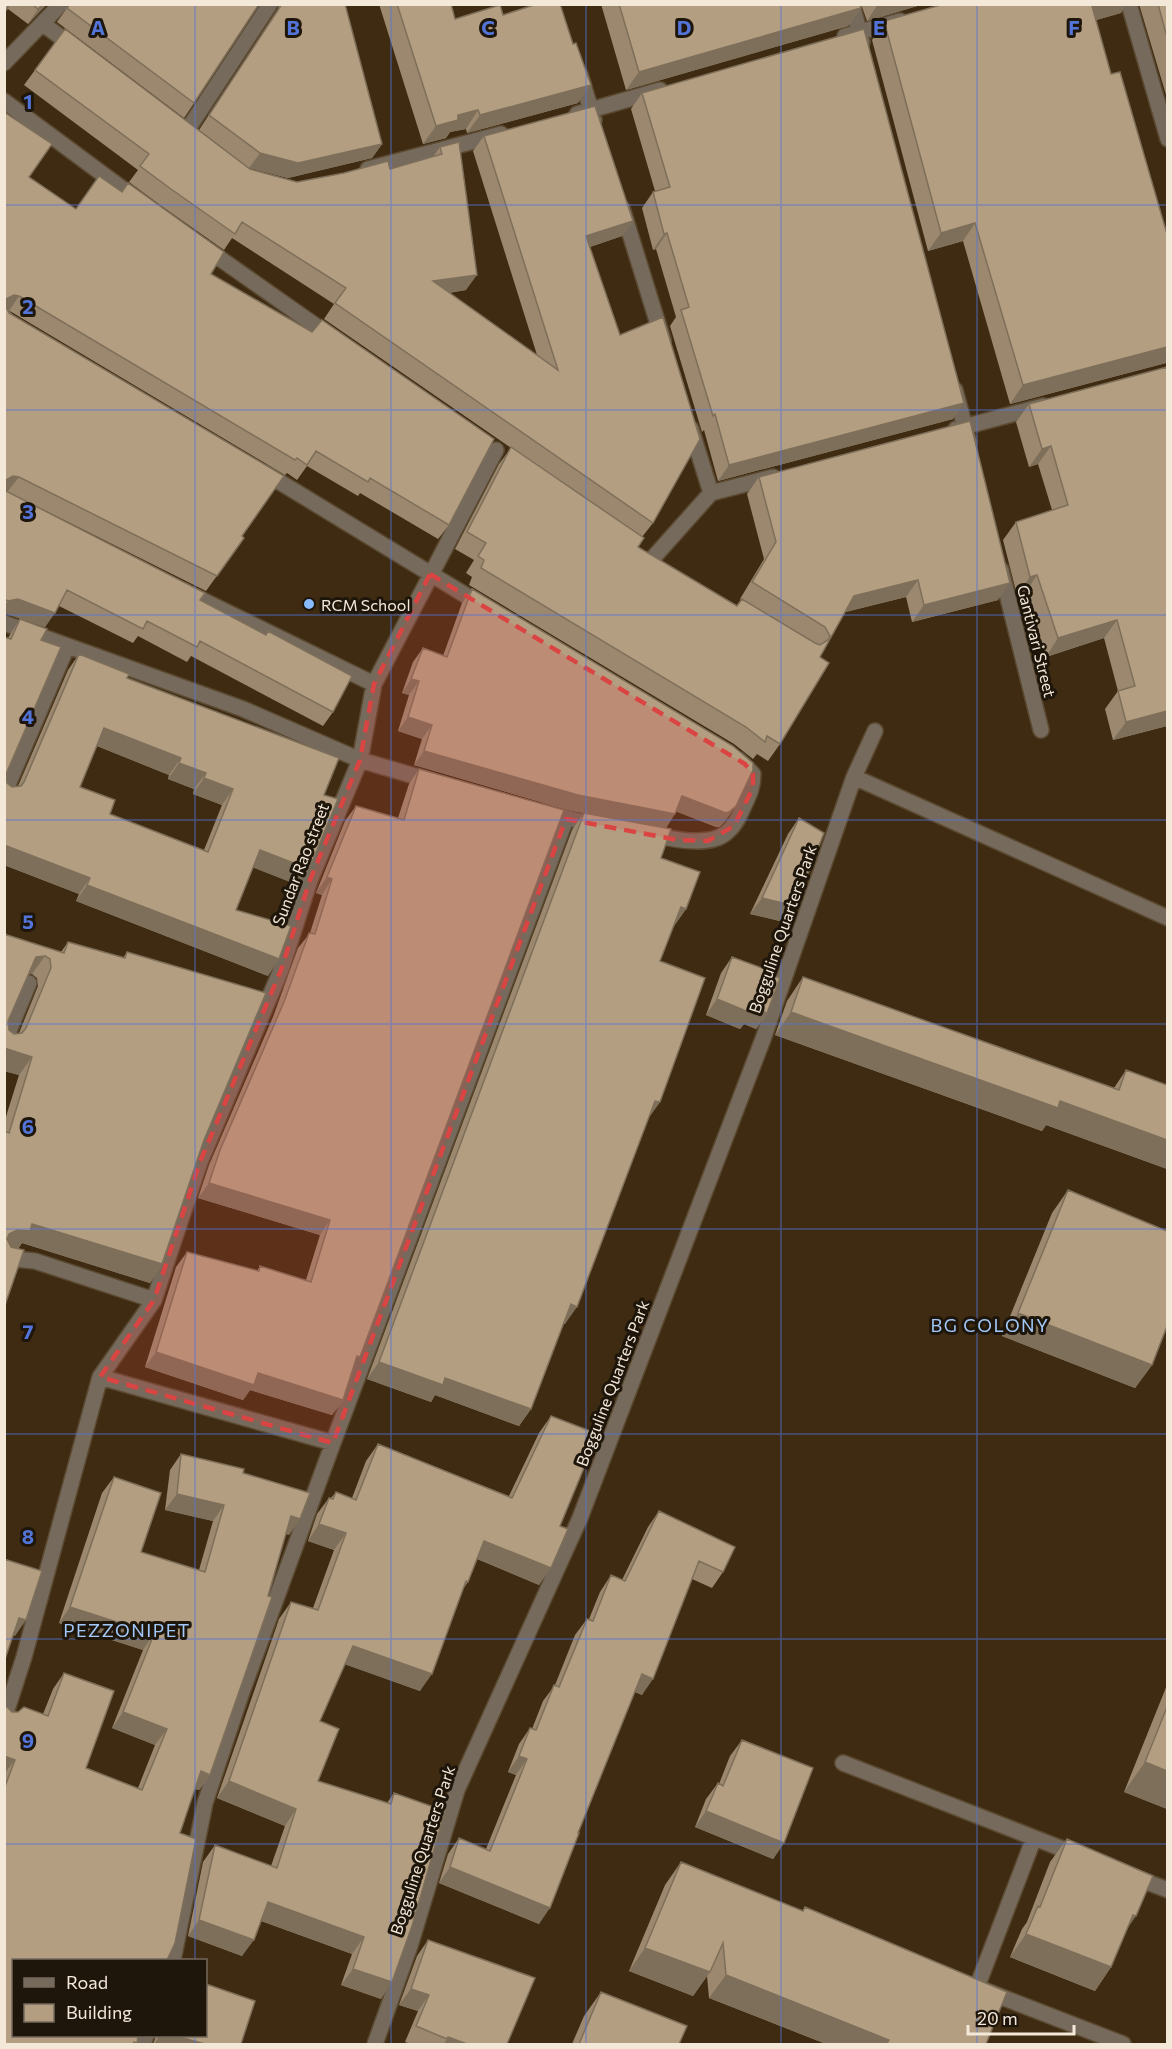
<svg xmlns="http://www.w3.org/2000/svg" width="1172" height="2049" font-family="Commissioner,sans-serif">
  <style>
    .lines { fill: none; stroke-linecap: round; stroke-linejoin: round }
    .street-casing { stroke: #5b4931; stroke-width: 18 }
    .street { stroke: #756a5b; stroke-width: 15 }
    .wall { fill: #9b886f; fill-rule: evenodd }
    .shaded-wall { fill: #7e6f5a }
    .building { fill: #b49e81; stroke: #7e6f5a; stroke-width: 1.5; fill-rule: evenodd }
    .marked { fill: #da4543; fill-opacity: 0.2; stroke: #da4543; stroke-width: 4.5; stroke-dasharray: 12 8; stroke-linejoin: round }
    .grid { fill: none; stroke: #5374d8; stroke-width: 1.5; stroke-opacity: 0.55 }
    .poi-dot { fill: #87bbfb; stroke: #1e160b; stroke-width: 2 }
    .labels { text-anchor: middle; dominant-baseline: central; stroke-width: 6; stroke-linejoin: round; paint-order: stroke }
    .poi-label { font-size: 16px; fill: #f4e8d9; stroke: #1e160b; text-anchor: start }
    .street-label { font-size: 16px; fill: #f4e8d9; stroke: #1e160b }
    .neighbourhood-label { font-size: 18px; letter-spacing: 1.5px; fill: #a2c9f9; stroke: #1e160b }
    .grid-label { font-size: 20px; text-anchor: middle; font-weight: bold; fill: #5374d8; stroke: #1e160b; stroke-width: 6; stroke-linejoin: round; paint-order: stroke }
  </style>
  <rect width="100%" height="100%" fill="#3e2b11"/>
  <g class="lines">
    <defs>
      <path id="street" d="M 852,4 L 862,42
        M 1129,4 L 1168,139
        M 43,24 L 74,47
        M 845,36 L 900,21
        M 4,63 L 61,4
        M 580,74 L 594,120
        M 4,101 L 139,201
        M 577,114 L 660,90
        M 177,125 L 186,132 L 270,4
        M 368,169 L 501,134
        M 622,208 L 663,340
        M 205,248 L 333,338
        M 955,390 L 969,442
        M 956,429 L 1043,406
        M 265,473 L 485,607
        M 711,493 L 773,477
        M 653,558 L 711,493 L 691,429
        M 1001,570 L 1041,730
        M 184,591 L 374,684
        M 4,623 L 243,709 L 360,760 L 432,781
        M 854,777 L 1168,918
        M 4,794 L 67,647
        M 542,812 L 597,825
        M 647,834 C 668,838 708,848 726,833 C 734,827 738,819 742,810 C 748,797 753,789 753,774 L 739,760
        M 4,1043 L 29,983
        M 4,1258 L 35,1261 L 154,1300
        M 100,1377 L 333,1443
        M 4,1719 L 24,1657 L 100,1377 L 154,1300 L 200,1162 L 281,970 L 310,880 L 360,760 L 374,684 L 496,450
        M 843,1763 L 1078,1855
        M 1131,1876 L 1168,1890
        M 173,1960 L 205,1803 L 242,1692 L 333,1443 L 566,819
        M 977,1987 L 1034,1838
        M 986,1991 L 1123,2044
        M 143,2044 L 146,2036
        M 375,2044 L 410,1946 L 457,1790 L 580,1518 L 763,1039 L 854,777 L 875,731"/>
    </defs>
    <use href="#street" class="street-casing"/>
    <use href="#street" class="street"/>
  </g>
  <path class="wall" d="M 4,4 L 47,4 L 28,24 L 8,9 L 4,13 Z
    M 70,4 L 194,103 L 184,118 L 57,22 Z
    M 279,4 L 345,4 L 382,144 L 372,158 L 288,178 L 249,168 L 199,130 L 278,9 Z
    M 379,4 L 451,4 L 455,19 L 503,15 L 578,103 L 467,133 L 466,129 L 450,132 L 446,138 L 423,144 Z
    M 601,4 L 860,4 L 861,8 L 848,26 L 626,90 Z
    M 861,4 L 924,4 L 867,21 Z
    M 1139,4 L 1167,4 L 1167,98 Z
    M 1121,13 L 1096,20 L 1111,74 L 1167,234 L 1167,363 L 1166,363 L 1010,404 L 963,241 L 928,251 L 872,40 L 884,21 Z
    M 35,70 L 250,169 L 297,182 L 390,169 L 433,157 L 440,147 L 459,142 L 466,290 L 449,293 L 537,355 L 473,151 L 484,136 L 633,221 L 622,236 L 590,247 L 653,523 L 642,537 L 638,547 L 737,606 L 741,600 L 740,599 L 764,559 L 747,494 L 759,477 L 998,600 L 912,622 L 906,597 L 845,612 L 820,657 L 780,744 L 768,761 L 757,754 L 753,759 L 734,744 L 469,585 L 472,577 L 466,573 L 474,560 L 455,549 L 499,464 L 511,448 L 324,319 L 334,304 L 232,238 L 224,250 L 160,205 L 129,182 L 138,170 L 24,85 Z
    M 642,93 L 953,419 L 718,481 L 704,430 L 702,432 L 670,326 L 676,317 L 656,249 L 653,250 L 642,208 L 653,192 L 655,191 L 631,109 Z
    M 4,112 L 29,177 L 76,209 L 211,274 L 449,525 L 438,539 L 360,493 L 358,496 L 307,466 L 297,480 L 287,473 L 285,475 L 8,310 L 244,538 L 206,591 L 6,491 L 200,600 L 266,635 L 268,631 L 333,712 L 323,726 L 191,656 L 187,662 L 138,636 L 133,643 L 59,606 L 45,627 L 7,614 L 4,614 Z
    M 1167,367 L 1167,726 L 1113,740 L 1105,709 L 1118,691 L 1104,638 L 1046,657 L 1025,593 L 1017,595 L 1003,540 L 1016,522 L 1052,510 L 1038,464 L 1029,467 L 1016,422 L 1029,404 Z
    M 472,589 L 726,820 L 719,827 L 716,827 L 676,811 L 666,828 L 568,810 L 414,765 L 422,739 L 398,731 L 409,695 L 402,693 L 413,662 L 423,648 L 443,656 L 462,603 Z
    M 20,619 L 41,640 L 6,774 L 7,783 L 12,787 L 18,786 L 68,670 L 79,654 L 127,678 L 324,795 L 309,869 L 298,885 L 253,867 L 236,910 L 268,976 L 76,901 L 79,894 L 4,865 L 8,638 ZM 97,746 L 169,775 L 168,779 L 194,789 L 193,794 L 222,805 L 204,850 L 110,814 L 80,787 Z
    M 419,769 L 354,1366 L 343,1400 L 332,1415 L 250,1390 L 243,1400 L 145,1367 L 176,1267 L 187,1252 L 257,1271 L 260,1266 L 306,1280 L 320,1235 L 198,1198 L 209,1165 L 273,1017 L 298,948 L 310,933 L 322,895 L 316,893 L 345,821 L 356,806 L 398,818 L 409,784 Z
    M 584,813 L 661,858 L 686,909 L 674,926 L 673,925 L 660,961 L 660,1102 L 648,1118 L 565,1324 L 564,1323 L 531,1409 L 519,1426 L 435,1395 L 431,1402 L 367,1379 L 572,830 Z
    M 799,818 L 795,906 L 784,922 L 750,914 L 788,834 Z
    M 4,934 L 61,952 L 68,942 L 123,958 L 127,952 L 204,1140 L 162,1264 L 150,1283 L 22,1243 L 18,1249 L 4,1308 L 4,1123 L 19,1075 L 4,1071 ZM 29,974 L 32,974 L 37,978 L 38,986 L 19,1033 L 14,1034 L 9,1030 L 8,1021 Z
    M 732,957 L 768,974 L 767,1013 L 756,1029 L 744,1024 L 740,1029 L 706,1015 L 721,973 Z
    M 803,977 L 1114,1088 L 1126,1070 L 1167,1085 L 1167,1169 L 1046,1125 L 1042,1131 L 775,1035 L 787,1001 Z
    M 1068,1190 L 1152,1365 L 1135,1388 L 1002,1336 L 1052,1213 Z
    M 551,1416 L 560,1526 L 539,1585 L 477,1559 L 468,1582 L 463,1589 L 420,1691 L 345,1664 L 320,1721 L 318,1781 L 387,1803 L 394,1793 L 381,1999 L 341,1985 L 352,1954 L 261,1921 L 242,1956 L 188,1936 L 203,1862 L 215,1845 L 271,1866 L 285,1826 L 217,1798 L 279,1619 L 291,1602 L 313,1608 L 334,1550 L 308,1541 L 317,1514 L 329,1498 L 331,1498 L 336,1492 L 352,1498 L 366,1461 L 378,1444 L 509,1496 L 539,1433 Z
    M 181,1454 L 243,1473 L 289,1535 L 286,1534 L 210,1775 L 199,1790 L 195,1789 L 14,1960 L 4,2044 L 4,1700 L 6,1706 L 12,1712 L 43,1714 L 53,1689 L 64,1673 L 86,1768 L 138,1788 L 155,1745 L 112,1728 L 143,1650 L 59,1623 L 102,1493 L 114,1477 L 141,1552 L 199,1570 L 213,1521 L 165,1510 L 170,1470 Z
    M 659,1511 L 723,1572 L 712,1588 L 692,1579 L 642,1695 L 635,1692 L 539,1924 L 439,1883 L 448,1854 L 459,1838 L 486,1849 L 516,1775 L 508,1772 L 519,1744 L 530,1728 L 532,1729 L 543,1701 L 555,1685 L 575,1635 L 587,1619 L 589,1619 L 600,1592 L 611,1575 L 622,1580 L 648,1527 Z
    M 1167,1685 L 1167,1809 L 1124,1792 Z
    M 742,1740 L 784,1843 L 773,1859 L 695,1827 L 706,1799 L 718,1783 L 719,1784 L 730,1756 Z
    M 1067,1839 L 1126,1931 L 1111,1967 L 1095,1991 L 1010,1957 L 1022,1929 L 1027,1922 L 1050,1862 Z
    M 681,1862 L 802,1911 L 805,1907 L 986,2044 L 826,2044 L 709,1998 L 707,1976 L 693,1996 L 629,1971 L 665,1885 Z
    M 428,1940 L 507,2044 L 411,2044 L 405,2042 L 418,2011 L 399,2005 L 417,1956 Z
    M 601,1992 L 679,2044 L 572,2044 L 584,2016 Z
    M 155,2036 L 206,2036 L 241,2044 L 153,2044 L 155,2039 Z"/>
  <path class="shaded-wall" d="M 43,4 L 47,4 L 28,24 L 38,9 Z
    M 878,4 L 924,4 L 867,21 Z
    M 1099,4 L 1127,4 L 1121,13 L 1079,25 L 1092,6 Z
    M 861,8 L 848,26 L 626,90 L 639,72 Z
    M 591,85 L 578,103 L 467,133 L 480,115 Z
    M 478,110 L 466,129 L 450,132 L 446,138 L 423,144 L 436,126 L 458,115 Z
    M 382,144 L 372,158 L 288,178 L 249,168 L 260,153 Z
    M 633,221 L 622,236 L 575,252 L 586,236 Z
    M 975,223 L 963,241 L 928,251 L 941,233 Z
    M 667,233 L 656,249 L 653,250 L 664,234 Z
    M 477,275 L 466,290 L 422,297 L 433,281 Z
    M 14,295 L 19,296 L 9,311 L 4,310 L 4,301 L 6,299 Z
    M 1167,347 L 1167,363 L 1166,363 L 1010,404 L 1023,385 Z
    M 964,403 L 953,419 L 718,481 L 729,465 Z
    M 1051,446 L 1038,464 L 1029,467 L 1042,449 Z
    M 13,476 L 19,477 L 8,491 L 4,491 L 4,482 Z
    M 1037,575 L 1025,593 L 1017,595 L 1030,577 Z
    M 918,580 L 906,597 L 842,613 L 854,596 Z
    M 1010,583 L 998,600 L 912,622 L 924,605 Z
    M 18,599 L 55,613 L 45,627 L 7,614 L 4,614 L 4,606 L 8,601 Z
    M 1117,620 L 1104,638 L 1046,657 L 1058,638 Z
    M 411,679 L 419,681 L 409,695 L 402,693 Z
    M 1167,711 L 1167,726 L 1113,740 L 1126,722 Z
    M 408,717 L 432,725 L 422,739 L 398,731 Z
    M 104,728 L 181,758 L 169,775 L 92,744 Z
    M 424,751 L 675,814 L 666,828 L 568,810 L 414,765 Z
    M 179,763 L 206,773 L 194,789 L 168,779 Z
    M 204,778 L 233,789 L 222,805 L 193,794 Z
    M 682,796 L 736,806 L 726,820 L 719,827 L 716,827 L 672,810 Z
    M 4,845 L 90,878 L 79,894 L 4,865 Z
    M 260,850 L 309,869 L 298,885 L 249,866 Z
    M 327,877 L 332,879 L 322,895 L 316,893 Z
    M 87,885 L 279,959 L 268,976 L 76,901 Z
    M 762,898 L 795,906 L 784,922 L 750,914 Z
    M 681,907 L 686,909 L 674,926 L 669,924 Z
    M 45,956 L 32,974 L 24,975 L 36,957 Z
    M 717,999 L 754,1008 L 767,1013 L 756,1029 L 744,1024 L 740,1029 L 706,1015 Z
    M 791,1012 L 1060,1101 L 1167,1140 L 1167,1169 L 1046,1125 L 1042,1131 L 775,1035 Z
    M 4,1048 L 32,1057 L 19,1075 L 4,1071 Z
    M 655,1101 L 660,1102 L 648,1119 Z
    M 209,1183 L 330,1220 L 320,1235 L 198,1198 Z
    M 32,1224 L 162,1264 L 150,1283 L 22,1243 L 17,1249 L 4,1248 L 9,1234 Z
    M 571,1304 L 577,1307 L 565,1324 L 559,1322 Z
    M 1018,1313 L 1152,1365 L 1135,1388 L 1002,1336 Z
    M 156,1352 L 258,1373 L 343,1400 L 332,1415 L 250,1390 L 243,1400 L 145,1367 Z
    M 379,1362 L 445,1378 L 531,1409 L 519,1426 L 435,1395 L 431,1402 L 367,1379 Z
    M 177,1494 L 224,1505 L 213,1521 L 165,1510 Z
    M 291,1516 L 300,1519 L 289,1535 L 280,1532 Z
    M 319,1524 L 346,1533 L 334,1550 L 308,1541 Z
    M 484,1541 L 551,1568 L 539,1585 L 473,1557 Z
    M 70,1607 L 154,1634 L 143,1650 L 59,1623 Z
    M 19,1618 L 26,1620 L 15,1636 L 8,1634 Z
    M 353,1646 L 432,1674 L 420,1691 L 341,1663 Z
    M 642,1674 L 653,1679 L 642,1695 L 631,1690 Z
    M 123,1712 L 167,1729 L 155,1745 L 112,1728 Z
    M 4,1756 L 15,1760 L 4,1774 Z
    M 519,1756 L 527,1759 L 516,1775 L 508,1772 Z
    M 1145,1762 L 1167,1771 L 1167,1809 L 1124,1792 Z
    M 201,1771 L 210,1775 L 199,1790 L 190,1787 Z
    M 229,1781 L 296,1809 L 285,1826 L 217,1798 Z
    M 706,1811 L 784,1843 L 773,1859 L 695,1827 Z
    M 450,1867 L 550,1908 L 539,1924 L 439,1883 Z
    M 268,1902 L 364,1937 L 352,1954 L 256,1919 Z
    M 1133,1915 L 1136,1916 L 1120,1939 Z
    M 199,1920 L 254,1940 L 242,1956 L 188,1936 Z
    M 1026,1934 L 1111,1967 L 1095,1991 L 1010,1957 Z
    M 645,1948 L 710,1972 L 693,1996 L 629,1971 Z
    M 353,1969 L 392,1982 L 381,1999 L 341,1985 Z
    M 726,1975 L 889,2040 L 886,2044 L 826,2044 L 709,1998 Z
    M 411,1989 L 429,1995 L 418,2011 L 399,2005 Z
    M 160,2036 L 176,2036 L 205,2044 L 154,2044 Z
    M 448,2037 L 467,2044 L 444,2044 Z"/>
  <path class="building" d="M 4,4 L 10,4 L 4,12 Z
    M 32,4 L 43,4 L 38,9 Z
    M 70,4 L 259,4 L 194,103 L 67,8 Z
    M 282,4 L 345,4 L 382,144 L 298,163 L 260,153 L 209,115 Z
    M 397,4 L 451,4 L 455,19 L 500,5 L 503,15 L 537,4 L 560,4 L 573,44 L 576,43 L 591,85 L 480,115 L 478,110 L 458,115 L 458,120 L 436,126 Z
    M 619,4 L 860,4 L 861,8 L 639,72 Z
    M 944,4 L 1099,4 L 1092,6 L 1111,74 L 1120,72 L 1167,234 L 1167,347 L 1023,385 L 975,223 L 941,233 L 884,21 Z
    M 1158,4 L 1167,4 L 1167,37 Z
    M 65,29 L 250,169 L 297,182 L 344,173 L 388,161 L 390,169 L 442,154 L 440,147 L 459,142 L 477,275 L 433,281 L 558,370 L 484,136 L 595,106 L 633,221 L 586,236 L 620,335 L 663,317 L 700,439 L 653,523 L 335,303 L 346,288 L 242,222 L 235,234 L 171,189 L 140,166 L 149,154 L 35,70 Z
    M 864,29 L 964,403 L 729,465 L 715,414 L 713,416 L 681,310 L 689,307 L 667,233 L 664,234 L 653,192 L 670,187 L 642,93 Z
    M 4,112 L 52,144 L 29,177 L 76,209 L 99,176 L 122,192 L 128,183 L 224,252 L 211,274 L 312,332 L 322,320 L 494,439 L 449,525 L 370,478 L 368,482 L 316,451 L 307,465 L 297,458 L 295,460 L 19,296 L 14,295 L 6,299 L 5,305 L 9,313 L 284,476 L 242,536 L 244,538 L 217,576 L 19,477 L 13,476 L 6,480 L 5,485 L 6,491 L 205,593 L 200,600 L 266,635 L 268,631 L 352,676 L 333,712 L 200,641 L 197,647 L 147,621 L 143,629 L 67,590 L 55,613 L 18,599 L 8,601 L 4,599 Z
    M 1167,367 L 1167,711 L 1126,722 L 1118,691 L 1135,686 L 1117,620 L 1058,638 L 1037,575 L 1030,577 L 1016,522 L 1068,505 L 1051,446 L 1042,449 L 1029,404 Z
    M 970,421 L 1010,583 L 924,605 L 918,580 L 854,596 L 820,657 L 829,663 L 780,744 L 767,736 L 765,742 L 746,727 L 481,568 L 484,560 L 478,556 L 486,543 L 467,532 L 511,447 L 644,538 L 638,547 L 737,606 L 742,599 L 815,643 L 820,645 L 828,640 L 830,636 L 825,627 L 752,582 L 776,542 L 759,477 Z
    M 472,589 L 733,746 L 753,763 L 753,770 L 736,806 L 729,812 L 726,813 L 682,796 L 675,814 L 578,795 L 424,751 L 432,725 L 408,717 L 419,681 L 411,679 L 423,648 L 447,657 Z
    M 20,619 L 47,629 L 41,640 L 61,647 L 6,774 L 7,783 L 12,787 L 21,786 L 24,782 L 79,654 L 129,674 L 127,678 L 339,758 L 324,795 L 338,799 L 309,869 L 260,850 L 236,910 L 291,926 L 279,959 L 87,885 L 90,878 L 4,845 L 4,637 L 11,639 ZM 104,728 L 181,758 L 179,763 L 206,773 L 204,778 L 233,789 L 208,852 L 110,814 L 115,800 L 80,787 Z
    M 419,769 L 564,810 L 360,1357 L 357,1356 L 343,1400 L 258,1373 L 254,1385 L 156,1352 L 187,1252 L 259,1271 L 260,1266 L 311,1282 L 330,1220 L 209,1183 L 220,1150 L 284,1002 L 309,933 L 315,934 L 332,879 L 327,877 L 356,806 L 404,820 Z
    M 584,813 L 671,829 L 661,858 L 700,872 L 686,909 L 681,907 L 660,961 L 705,978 L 660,1102 L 655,1101 L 577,1307 L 571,1304 L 531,1409 L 445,1378 L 443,1385 L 379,1362 Z
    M 799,818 L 824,833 L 795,906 L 762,898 Z
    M 4,934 L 64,953 L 68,942 L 125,958 L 127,952 L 266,993 L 204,1140 L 162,1264 L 32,1224 L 30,1231 L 17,1230 L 9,1234 L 7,1239 L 11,1247 L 24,1250 L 4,1308 L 4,1131 L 9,1133 L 32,1057 L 4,1048 ZM 45,956 L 50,959 L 51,968 L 26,1028 L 22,1033 L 14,1034 L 9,1030 L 8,1021 L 36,957 Z
    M 732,957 L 770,971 L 768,974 L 780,978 L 767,1013 L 754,1008 L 751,1013 L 717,999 Z
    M 803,977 L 1119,1090 L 1126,1070 L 1167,1085 L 1167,1140 L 1060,1101 L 1058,1108 L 791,1012 Z
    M 1068,1190 L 1167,1231 L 1167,1326 L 1152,1365 L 1018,1313 Z
    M 551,1416 L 598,1434 L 560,1526 L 568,1529 L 551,1568 L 484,1541 L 468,1582 L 466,1581 L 432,1674 L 353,1646 L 320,1721 L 339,1729 L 318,1781 L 391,1804 L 394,1793 L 445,1811 L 412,1926 L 392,1982 L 353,1969 L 364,1937 L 268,1902 L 254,1940 L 199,1920 L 215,1845 L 277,1868 L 296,1809 L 229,1781 L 291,1602 L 318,1610 L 346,1533 L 319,1524 L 329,1498 L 333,1499 L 336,1492 L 356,1500 L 378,1444 L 512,1498 Z
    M 181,1454 L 244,1469 L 243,1473 L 310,1493 L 300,1519 L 291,1516 L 268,1596 L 272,1597 L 210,1775 L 201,1771 L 180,1833 L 196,1839 L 175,1943 L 167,1960 L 14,1960 L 14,2036 L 138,2036 L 137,2043 L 134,2042 L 134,2044 L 4,2044 L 4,1789 L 15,1760 L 4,1756 L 4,1700 L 6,1700 L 6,1706 L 12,1712 L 18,1712 L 24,1707 L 48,1716 L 64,1673 L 114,1691 L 86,1768 L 142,1790 L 167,1729 L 123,1712 L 154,1634 L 70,1607 L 114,1477 L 161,1493 L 141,1552 L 205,1572 L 224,1505 L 177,1494 Z
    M 659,1511 L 735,1547 L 723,1572 L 699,1561 L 653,1679 L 642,1674 L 578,1833 L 579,1833 L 550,1908 L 450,1867 L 459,1838 L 490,1851 L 527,1759 L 519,1756 L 530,1728 L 536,1730 L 554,1685 L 559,1687 L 587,1619 L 593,1621 L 611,1575 L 625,1581 Z
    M 4,1559 L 42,1571 L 26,1620 L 19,1618 L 4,1662 Z
    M 1167,1707 L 1167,1771 L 1145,1762 Z
    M 742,1740 L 813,1768 L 784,1843 L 706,1811 L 718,1783 L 723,1786 Z
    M 1067,1839 L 1153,1876 L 1136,1916 L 1133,1915 L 1111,1967 L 1026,1934 L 1038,1906 L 1040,1907 Z
    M 681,1862 L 803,1911 L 805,1907 L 1007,1992 L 986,2044 L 890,2044 L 887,2043 L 889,2040 L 726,1975 L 723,1943 L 710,1972 L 645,1948 Z
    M 428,1940 L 535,1978 L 507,2044 L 467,2044 L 448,2037 L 447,2039 L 416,2026 L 429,1995 L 411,1989 Z
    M 206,1984 L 255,2001 L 241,2044 L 205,2044 L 176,2036 L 206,2036 Z
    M 601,1992 L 687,2026 L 679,2044 L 579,2044 Z"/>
  <path class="marked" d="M 430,574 L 745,764 L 753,774 L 753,788 L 734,826 L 708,841 L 678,840 L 566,819 L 333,1443 L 100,1377 L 154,1300 L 200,1162 L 281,970 L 310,880 L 360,760 L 374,684 Z"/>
  <path class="grid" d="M 195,4 L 195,1960M 391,4 L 391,2044M 586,4 L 586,2044M 781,4 L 781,2044M 977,4 L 977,2044M 4,205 L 1168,205M 4,410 L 1168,410M 4,615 L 1168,615M 4,820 L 1168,820M 4,1024 L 1168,1024M 4,1229 L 1168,1229M 4,1434 L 1168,1434M 4,1639 L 1168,1639M 4,1844 L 1168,1844M 195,2036 L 195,2044"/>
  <circle class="poi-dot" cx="309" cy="604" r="6"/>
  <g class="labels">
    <g class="poi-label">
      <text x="321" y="604">RCM School</text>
    </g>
    <g class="street-label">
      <text transform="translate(1037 641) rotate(76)">Gantivari Street</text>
      <text transform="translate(300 864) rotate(-69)">Sundar Rao street</text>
      <text transform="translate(782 929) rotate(-71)">Bogguline Quarters Park</text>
      <text transform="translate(612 1383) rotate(-69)">Bogguline Quarters Park</text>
      <text transform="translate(422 1850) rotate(-72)">Bogguline Quarters Park</text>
    </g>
    <g class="neighbourhood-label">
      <text x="990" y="1325">BG COLONY</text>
      <text x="127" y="1630">PEZZONIPET</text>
    </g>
  </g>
  <g class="grid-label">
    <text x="98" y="35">A</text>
    <text x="293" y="35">B</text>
    <text x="488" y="35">C</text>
    <text x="684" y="35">D</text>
    <text x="879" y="35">E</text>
    <text x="1074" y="35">F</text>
    <text x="28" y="109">1</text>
    <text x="28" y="314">2</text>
    <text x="28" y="519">3</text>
    <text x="28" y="724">4</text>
    <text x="28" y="929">5</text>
    <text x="28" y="1134">6</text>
    <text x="28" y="1339">7</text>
    <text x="28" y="1544">8</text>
    <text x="28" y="1748">9</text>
  </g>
  <rect width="1172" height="2049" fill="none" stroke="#f4e8d9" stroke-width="12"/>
  <rect x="12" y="1959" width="195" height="78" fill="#1e160b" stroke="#746a5d" stroke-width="1.5"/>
  <rect x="24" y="1978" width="30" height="9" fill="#756a5b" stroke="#746a5d" stroke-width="1.5"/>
  <text x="66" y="1989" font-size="18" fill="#f4e8d9">Road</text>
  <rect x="24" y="2004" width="30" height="18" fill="#b49e81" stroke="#746a5d" stroke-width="1.5"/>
  <text x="66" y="2019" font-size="18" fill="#f4e8d9">Building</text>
  <path d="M968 2025v9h106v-9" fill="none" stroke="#f4e8d9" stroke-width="3"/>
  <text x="977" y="2025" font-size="18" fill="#f4e8d9" stroke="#1e160b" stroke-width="4.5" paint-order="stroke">20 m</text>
</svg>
